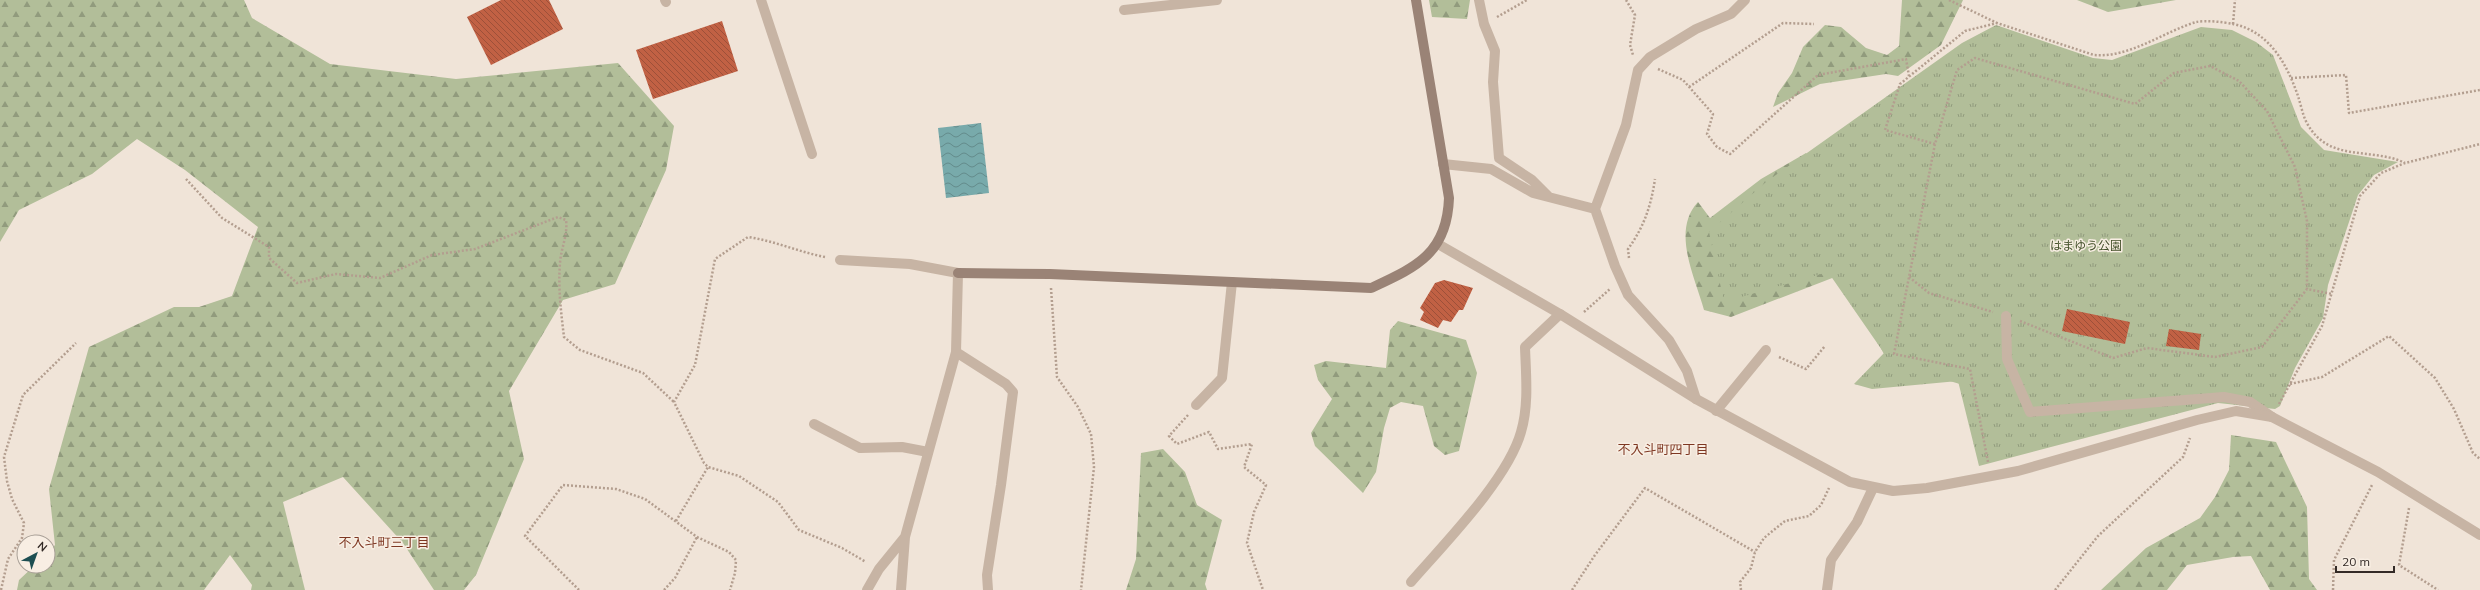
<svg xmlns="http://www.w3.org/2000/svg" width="2480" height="590" font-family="Mulish,'Noto Sans JP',sans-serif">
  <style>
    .forest { fill: url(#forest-firs) }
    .park { fill: url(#park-tufts) }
    .water { fill: url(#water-waves) }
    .building { fill: url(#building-back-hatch) }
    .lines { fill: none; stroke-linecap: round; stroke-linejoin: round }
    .path { stroke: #b39e8f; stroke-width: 2.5; stroke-dasharray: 2 2; stroke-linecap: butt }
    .lane { stroke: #c7b4a4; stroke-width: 10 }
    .street { stroke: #c7b4a4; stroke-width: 10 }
    .secondary { stroke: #9a8376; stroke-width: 10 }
    .labels { text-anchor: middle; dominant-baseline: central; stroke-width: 3; stroke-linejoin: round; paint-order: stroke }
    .park-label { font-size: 12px; fill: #43502a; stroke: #f8eee3 }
    .neighbourhood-label { font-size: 13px; fill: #7e3722; stroke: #f8eee3 }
  </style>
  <defs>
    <pattern id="forest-firs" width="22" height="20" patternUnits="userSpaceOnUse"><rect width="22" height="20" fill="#b2be99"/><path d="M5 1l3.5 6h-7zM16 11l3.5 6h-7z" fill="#919b7d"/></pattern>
    <pattern id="park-tufts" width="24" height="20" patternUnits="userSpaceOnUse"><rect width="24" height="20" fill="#b2be99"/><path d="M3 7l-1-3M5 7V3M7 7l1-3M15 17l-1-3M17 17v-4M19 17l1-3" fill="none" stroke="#919b7d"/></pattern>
    <pattern id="water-waves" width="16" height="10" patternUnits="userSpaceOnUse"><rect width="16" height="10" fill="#78aaab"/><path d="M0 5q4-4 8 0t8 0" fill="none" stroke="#638b8b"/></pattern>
    <pattern id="building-back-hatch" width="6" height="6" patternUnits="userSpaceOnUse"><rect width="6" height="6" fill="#c16144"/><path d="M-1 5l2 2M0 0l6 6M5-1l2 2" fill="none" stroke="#9d5039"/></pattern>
  </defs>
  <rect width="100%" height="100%" fill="#f0e4d8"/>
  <path class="forest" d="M 0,0 L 244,0 L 252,18 L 330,64 L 456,79 L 618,63 L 674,126 L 666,170 L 615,284 L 563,300 L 509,391 L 524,459 L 476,575 L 464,590 L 434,590 L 403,543 L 343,477 L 283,502 L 305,590 L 251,590 L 252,585 L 230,555 L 204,590 L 17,590 L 19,580 L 34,566 L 48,566 L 48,553 L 55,545 L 49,489 L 89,347 L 174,307 L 199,307 L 232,296 L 258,227 L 185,170 L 137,139 L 92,174 L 19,210 L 0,242 Z
    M 1429,0 L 1470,0 L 1467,19 L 1432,17 Z
    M 1902,0 L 1963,0 L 1941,45 L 1898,76 L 1886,74 L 1820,84 L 1773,107 L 1778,93 L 1792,73 L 1803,47 L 1825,25 L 1841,27 L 1866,48 L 1887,55 L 1899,46 Z
    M 2077,0 L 2176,0 L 2108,12 Z
    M 1806,153 L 1980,390 L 1889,363 L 1840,275 L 1731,317 L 1704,310 C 1695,277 1671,231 1698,202 L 1710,218 L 1761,179 Z
    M 1398,321 L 1466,340 L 1477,373 L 1459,451 L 1445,455 L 1434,446 L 1423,406 L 1401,402 L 1390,408 L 1384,428 L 1376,472 L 1363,493 L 1315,446 L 1311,433 L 1332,399 L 1318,380 L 1314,365 L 1326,361 L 1386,368 L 1390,330 Z
    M 2231,435 L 2276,442 L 2307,507 L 2309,579 L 2317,590 L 2270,590 L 2251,556 L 2233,557 L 2187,565 L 2167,590 L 2101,590 L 2146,548 L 2200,518 L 2215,497 L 2229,470 Z
    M 1163,449 L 1185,472 L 1197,505 L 1222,520 L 1205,584 L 1207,590 L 1126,590 L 1136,559 L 1141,453 Z"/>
  <path class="park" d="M 1996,25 L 2093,58 L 2112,60 L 2201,27 L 2232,30 L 2256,42 L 2273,55 L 2301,127 L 2324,150 L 2398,162 L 2374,175 L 2358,195 L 2328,285 L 2323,318 L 2295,368 L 2280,406 L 2275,409 L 2218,403 L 1979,466 L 1958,381 L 1872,389 L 1854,384 L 1884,353 L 1828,272 L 1724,302 L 1709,232 L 1766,182 L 1962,43 Z"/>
  <path class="water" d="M 981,123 L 989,193 L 946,198 L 938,128 Z"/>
  <path class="building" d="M 501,0 L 549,0 L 563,29 L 491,65 L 467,17 Z
    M 722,21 L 738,71 L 653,99 L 636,50 Z
    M 1444,280 L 1473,288 L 1463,310 L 1459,310 L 1451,322 L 1443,320 L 1438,328 L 1420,320 L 1424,312 L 1420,308 L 1435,283 Z
    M 2067,309 L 2130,322 L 2125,344 L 2062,331 Z
    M 2169,329 L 2201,334 L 2199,350 L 2166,346 Z"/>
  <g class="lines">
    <path class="path" d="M 1626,0 L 1635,15 L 1630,45 L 1633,55
      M 1949,0 L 1997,23
      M 1497,17 L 1527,0
      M 2233,24 L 2235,0
      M 1658,69 L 1683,80 L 1713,114 L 1707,134 L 1717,147 L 1730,154 L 1818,75 L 1906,59 L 1909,76
      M 2291,78 L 2346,75 L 2349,113 L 2480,90
      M 1689,87 L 1783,23 L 1814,24
      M 1935,144 L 1885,130 L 1900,84 L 1965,31 L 1997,23 L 2094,55 C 2130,58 2163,32 2196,22 C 2206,20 2223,22 2233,24 C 2269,31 2287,64 2298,96 C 2301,105 2303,117 2308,125 C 2330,163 2373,147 2405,163
      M 186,179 L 222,218 L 269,247 L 269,258 L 297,283 L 336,274 L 380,278 L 432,255 L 475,249 L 558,217 L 566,220 C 568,235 561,248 560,263 C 558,288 561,312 564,337 L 580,350 L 643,373 L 674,402
      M 825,257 C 799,252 775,241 748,237 L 715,259 L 695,365 L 674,402 L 704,463 L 708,467 L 739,476 L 778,502 L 799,530 L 842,548 L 866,562
      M 1629,258 L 1628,249 C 1644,227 1651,206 1655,179
      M 1909,277 L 1929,293 L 1993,312
      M 1051,288 L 1057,377 L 1078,407 L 1091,434 L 1094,467 L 1081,590
      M 1584,312 L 1610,289
      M 2020,321 L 2113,358 L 2147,348 L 2215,357 L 2262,347 L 2307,289
      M 1779,357 L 1806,369 L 1825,346
      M 2290,384 L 2322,377 L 2389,336 L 2435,378 L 2454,409 L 2473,453 L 2480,459
      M 2279,404 L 2322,326 L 2360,196 L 2381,173 L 2405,163 L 2480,144
      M 1188,415 L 1169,436 L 1177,444 L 1209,432 L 1218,449 L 1252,444 L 1244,467 L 1266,485 L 1254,512 L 1247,543 L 1263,590
      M 1988,462 L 1970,369 L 1894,354 L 1935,144 L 1957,70 L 1975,58 L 2135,104 L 2174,73 L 2210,66 L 2239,81 L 2267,111 L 2295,167 L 2307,221 L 2307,289 L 2332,294
      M 2409,508 L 2399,565 L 2438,590
      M 676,521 L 708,467
      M 1,590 L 8,559 L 22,538 L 24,523 L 12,499 L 7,481 L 4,457 L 23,395 L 76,343
      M 579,590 L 525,536 L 563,485 L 616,489 L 645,499 L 697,537 L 729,552 L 736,560 L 735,573 L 730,590
      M 664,590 L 675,578 L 697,537
      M 1572,590 L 1595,555 L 1645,488 L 1755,552
      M 1741,590 L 1740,582 L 1751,568 L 1755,552 L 1764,538 L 1785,521 L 1809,516 L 1821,505 L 1829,488
      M 2055,590 L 2098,536 L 2183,457 L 2190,438
      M 2333,590 L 2334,560 L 2372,485"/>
    <path class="lane" d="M 665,0 L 666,2
      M 761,0 L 812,154
      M 1479,0 L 1484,24 L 1495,51 L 1493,82 L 1499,158 L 1532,180 L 1549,197
      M 1124,10 L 1217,0
      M 1443,164 L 1491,169 L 1533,193 L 1595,209 L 1615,266 L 1628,295 L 1669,340 L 1687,371 L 1696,399
      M 1595,209 L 1626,125 L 1638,70 L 1650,57 L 1696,29 L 1731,14 L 1745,0
      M 2006,316 L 2007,359 L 2030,412 L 2224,397 L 2250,402 L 2272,417
      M 1196,405 L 1222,378 L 1232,282
      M 1716,411 L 1766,350
      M 814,424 L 860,448 L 902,447 L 928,452
      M 1411,582 C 1444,544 1508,479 1521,432 C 1529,405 1526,375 1525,347 L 1560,314
      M 1827,590 L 1831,560 L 1857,522 L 1873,488"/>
    <path class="street" d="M 1438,244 L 1560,314 L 1696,399 L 1850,482 L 1893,491 L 1927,488 L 2018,471 L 2197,420 L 2236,411 L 2272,417 L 2378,472 L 2480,535
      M 840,260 L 910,264 L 958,273 L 956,352 L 905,537 L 901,590
      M 956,352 L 1006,384 L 1013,392 L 1001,485 L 987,575 L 988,590
      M 867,590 L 879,569 L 905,537"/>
    <path class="secondary" d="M 958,273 L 1050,274 L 1371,288 C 1416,267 1447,254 1449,198 L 1416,0"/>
  </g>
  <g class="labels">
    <g class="park-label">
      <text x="2086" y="245">はまゆう公園</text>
    </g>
    <g class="neighbourhood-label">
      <text x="1663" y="449">不入斗町四丁目</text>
      <text x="384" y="542">不入斗町三丁目</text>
    </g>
  </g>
  <g transform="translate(36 554) rotate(41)"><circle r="19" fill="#f8eee3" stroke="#a9a097"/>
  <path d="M0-3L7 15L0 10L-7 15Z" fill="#1d4f52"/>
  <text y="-6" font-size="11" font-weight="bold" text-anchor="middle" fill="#332a26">N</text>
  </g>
  <path d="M2336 566v6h58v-6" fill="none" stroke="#332a26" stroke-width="2"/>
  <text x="2342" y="566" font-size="12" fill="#332a26" stroke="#f8eee3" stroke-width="3" paint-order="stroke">20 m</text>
</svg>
